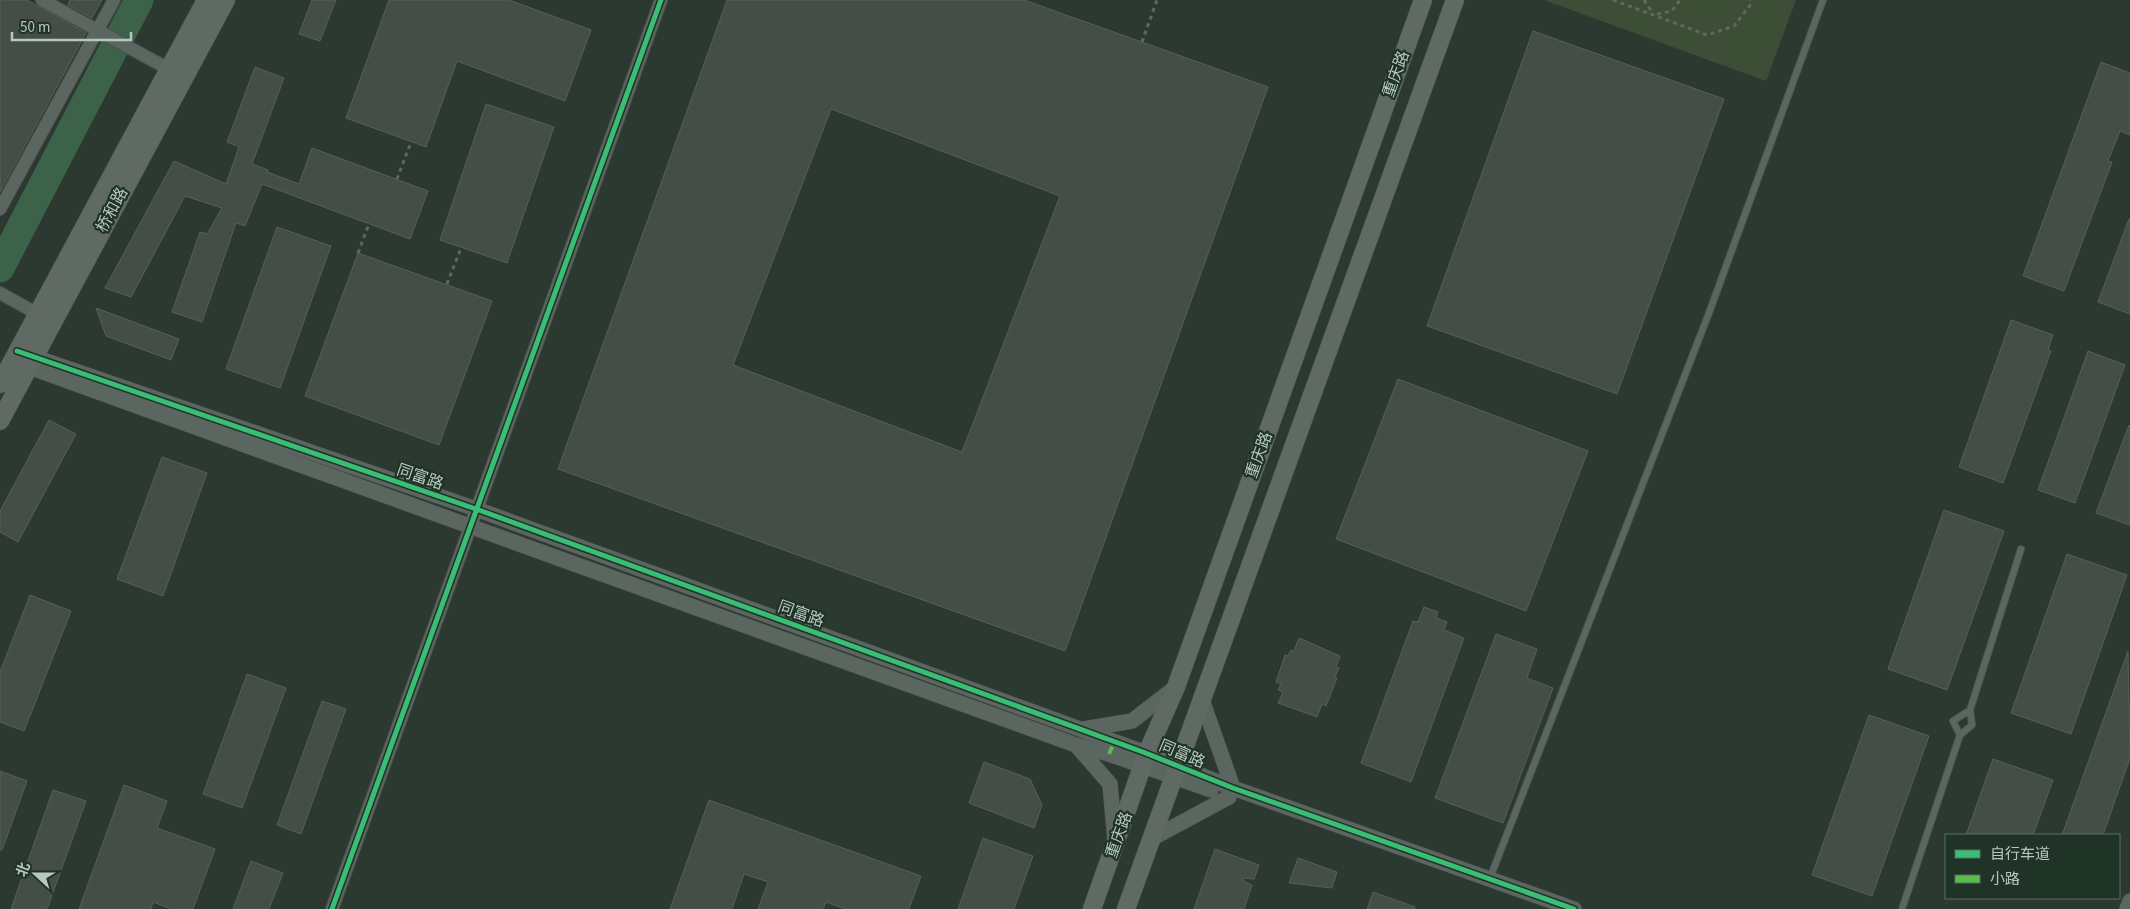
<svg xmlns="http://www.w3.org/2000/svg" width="2130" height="909" font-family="'Source Sans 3','Noto Sans SC',sans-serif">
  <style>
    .green { fill: #3d4e36 }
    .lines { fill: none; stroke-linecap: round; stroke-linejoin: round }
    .river { stroke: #3c624a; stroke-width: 29 }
    .building { fill: #444e47; stroke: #546058; fill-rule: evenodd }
    .service-casing { stroke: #4a534d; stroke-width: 8 }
    .minor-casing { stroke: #4a534d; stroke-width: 14 }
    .tertiary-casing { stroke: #4a534d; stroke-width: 16 }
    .secondary-casing { stroke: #4a534d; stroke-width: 19 }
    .path { stroke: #5e6861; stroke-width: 3; stroke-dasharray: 4 4; stroke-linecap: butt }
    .service { stroke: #5c6660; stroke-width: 6 }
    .minor { stroke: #5c6660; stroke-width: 12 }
    .tertiary { stroke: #5c6660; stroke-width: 15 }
    .secondary { stroke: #606a64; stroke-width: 18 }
    .quiet { stroke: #5cbc4b; stroke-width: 4; stroke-dasharray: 8 4; stroke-linecap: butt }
    .cycleway-casing { stroke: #203327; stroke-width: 8 }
    .cycleway { stroke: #3abd76; stroke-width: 5 }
    .labels { text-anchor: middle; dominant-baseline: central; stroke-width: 4.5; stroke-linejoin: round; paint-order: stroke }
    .street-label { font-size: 16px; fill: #b7c8be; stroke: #203327 }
  </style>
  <rect width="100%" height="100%" fill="#2c3930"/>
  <path class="green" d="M 1544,0 L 1796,0 L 1766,81 Z"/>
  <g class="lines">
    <path class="river" d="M 0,268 L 139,0"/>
  </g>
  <path class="building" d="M 0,0 L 27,0 L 86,33 L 0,192 Z
    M 70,0 L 102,0 L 92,18 L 68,5 Z
    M 312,0 L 336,0 L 320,41 L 299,34 Z
    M 389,0 L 509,0 L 591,30 L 565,101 L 457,61 L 426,147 L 346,118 Z
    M 727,0 L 1024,0 L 1268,87 L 1065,651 L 558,469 ZM 831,109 L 1060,196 L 962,452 L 733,365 Z
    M 1533,31 L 1724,99 L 1617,394 L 1427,326 Z
    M 2101,62 L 2130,73 L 2130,135 L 2120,131 L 2108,161 L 2112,162 L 2064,291 L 2023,276 Z
    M 255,67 L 284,78 L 252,164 L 268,170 L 267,172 L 299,184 L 312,148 L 428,191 L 410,239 L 262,184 L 245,226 L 236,223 L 202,322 L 172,312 L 200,232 L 207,234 L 222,208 L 185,196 L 131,297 L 105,288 L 174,161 L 226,184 L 239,147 L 227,142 Z
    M 486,104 L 554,127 L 507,263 L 440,240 Z
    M 2129,219 L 2130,219 L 2130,314 L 2098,302 Z
    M 277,227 L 331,246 L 280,388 L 226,369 Z
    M 358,253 L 492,301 L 439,445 L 305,396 Z
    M 96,308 L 179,339 L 171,360 L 106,336 Z
    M 2011,320 L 2053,335 L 2048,350 L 2051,351 L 2003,483 L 1959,467 Z
    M 2088,351 L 2125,365 L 2075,503 L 2038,490 Z
    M 1398,379 L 1588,451 L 1526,611 L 1336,539 Z
    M 49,420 L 76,434 L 18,542 L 0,532 L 0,511 Z
    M 2129,425 L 2130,426 L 2130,525 L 2096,513 Z
    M 162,457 L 207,473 L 163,596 L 117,579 Z
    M 1944,510 L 2004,531 L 1947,690 L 1888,669 Z
    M 2067,554 L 2127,575 L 2071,734 L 2011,713 Z
    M 30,595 L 71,611 L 24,731 L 0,722 L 0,672 Z
    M 1424,607 L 1438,612 L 1436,618 L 1447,622 L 1444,630 L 1464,638 L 1411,782 L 1361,763 L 1413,621 L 1418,622 Z
    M 1496,634 L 1537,649 L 1527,678 L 1553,688 L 1503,823 L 1435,798 Z
    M 1299,638 L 1340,656 L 1336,667 L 1339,668 L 1335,677 L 1337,678 L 1326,706 L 1322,704 L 1317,717 L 1278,703 L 1283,692 L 1278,690 L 1281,684 L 1276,682 L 1285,655 L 1288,656 L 1291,650 L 1294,651 Z
    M 2128,651 L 2130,758 L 2103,835 L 2062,835 Z
    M 247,674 L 286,688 L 242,808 L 203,794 Z
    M 322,701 L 346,709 L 301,834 L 277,825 Z
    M 1869,715 L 1929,736 L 1872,896 L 1812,875 Z
    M 1993,759 L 2053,780 L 2033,835 L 1966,835 Z
    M 984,762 L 1030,779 L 1042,805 L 1034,828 L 969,803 Z
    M 0,771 L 27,781 L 2,850 L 0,850 Z
    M 124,785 L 167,801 L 157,828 L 215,849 L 193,909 L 171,909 L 153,902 L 151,909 L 79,909 Z
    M 53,790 L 86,801 L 47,909 L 11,909 Z
    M 709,800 L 921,876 L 909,909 L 845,909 L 826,902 L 823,909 L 758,909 L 768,882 L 744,874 L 732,909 L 670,909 Z
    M 983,838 L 1033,856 L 1014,909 L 958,909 Z
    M 1215,849 L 1259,865 L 1254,879 L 1243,878 L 1243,881 L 1252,885 L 1244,909 L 1194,909 Z
    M 1298,858 L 1337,872 L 1332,888 L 1289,883 Z
    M 251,861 L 283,873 L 269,909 L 233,909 Z
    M 1373,892 L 1415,907 L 1415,909 L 1367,909 Z"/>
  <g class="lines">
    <defs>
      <path id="service" d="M 1960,735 L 1953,721 L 1970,710
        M 1490,878 L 1709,313 L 1823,0
        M 1902,909 L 1960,735 L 1972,725 L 1970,710 L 2021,549"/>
      <path id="minor" d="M 42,0 L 176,73
        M 0,209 L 114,0
        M 0,293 L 45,318
        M 332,909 L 661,0"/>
      <path id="tertiary" d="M 23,353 L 476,509 L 1143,752 L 1233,788 L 1574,909
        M 18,363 L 1076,745 L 1109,754 L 1211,790
        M 1202,700 L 1233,788
        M 1084,729 L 1132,721 L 1176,687
        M 1076,745 L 1110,784 L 1115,840
        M 1151,839 L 1229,797
        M 2127,909 L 2130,901"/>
      <path id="secondary" d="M 0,384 L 206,0
        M 0,421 L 226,0
        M 1092,909 L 1147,753 L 1176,687 L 1423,0
        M 1126,909 L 1455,0"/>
    </defs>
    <use href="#service" class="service-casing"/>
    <use href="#minor" class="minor-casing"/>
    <use href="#tertiary" class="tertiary-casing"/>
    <use href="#secondary" class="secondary-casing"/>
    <path class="path" d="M 1613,0 L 1707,35 L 1734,26 L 1751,4 L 1750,0
      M 1644,0 L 1652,12
      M 1657,14 L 1672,11 L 1680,0
      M 1142,42 L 1157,0
      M 397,179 L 411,142
      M 358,253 L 369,224
      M 447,284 L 461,248"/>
    <use href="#service" class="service"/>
    <use href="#minor" class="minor"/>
    <use href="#tertiary" class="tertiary"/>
    <use href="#secondary" class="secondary"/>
    <path class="quiet" d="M 1109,754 L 1114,742"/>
    <defs>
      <path id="cycleway" d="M 17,351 L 476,509 L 1143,752 L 1233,788 L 1574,909
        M 332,909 L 661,0"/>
    </defs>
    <use href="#cycleway" class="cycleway-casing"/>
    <use href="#cycleway" class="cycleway"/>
  </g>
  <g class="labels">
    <g class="street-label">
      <text transform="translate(1396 74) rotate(-70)">重庆路</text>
      <text transform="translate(112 210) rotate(-62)">桥和路</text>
      <text transform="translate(1259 455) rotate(-70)">重庆路</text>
      <text transform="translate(420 477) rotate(19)">同富路</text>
      <text transform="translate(801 614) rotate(20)">同富路</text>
      <text transform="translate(1182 754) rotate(23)">同富路</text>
      <text transform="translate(1119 835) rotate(-70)">重庆路</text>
    </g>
  </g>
  <rect x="1945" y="834" width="175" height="65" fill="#203327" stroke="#5c6f63"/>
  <rect x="1955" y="850" width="25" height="8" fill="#3abd76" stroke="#5c6f63"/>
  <text x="1990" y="859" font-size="15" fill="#b7c8be">自行车道</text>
  <rect x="1955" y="875" width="25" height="8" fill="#5cbc4b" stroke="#5c6f63"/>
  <text x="1990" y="884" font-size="15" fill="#b7c8be">小路</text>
  <g transform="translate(35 874) rotate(291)" stroke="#203327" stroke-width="4" paint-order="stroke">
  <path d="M0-4L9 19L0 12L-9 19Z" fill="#b7c8be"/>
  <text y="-8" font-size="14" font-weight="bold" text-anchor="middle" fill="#b7c8be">北</text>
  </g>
  <path d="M12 32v8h119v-8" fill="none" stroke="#b7c8be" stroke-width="2.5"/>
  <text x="20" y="32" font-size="15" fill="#b7c8be" stroke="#203327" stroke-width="4" paint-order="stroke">50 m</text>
</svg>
